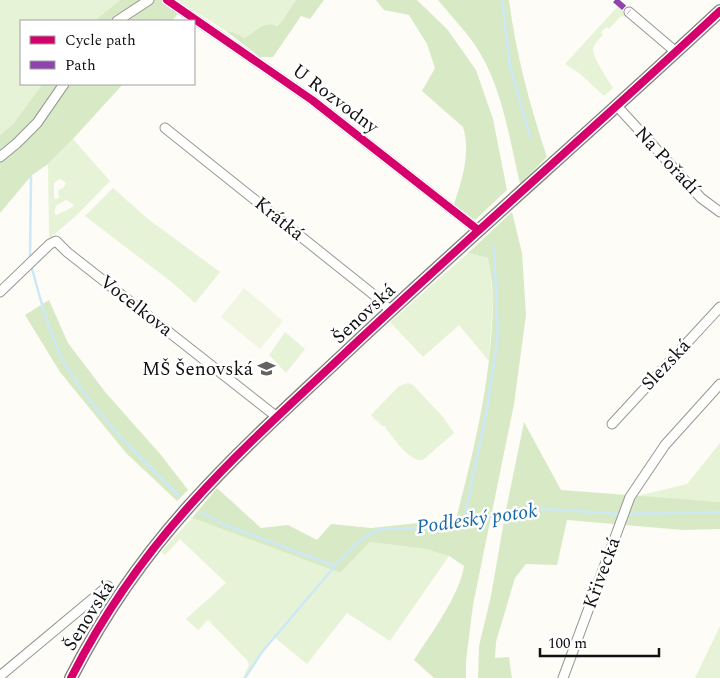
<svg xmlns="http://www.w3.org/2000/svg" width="720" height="678" font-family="Spectral,serif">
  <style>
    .green { fill: #e7f3d7; fill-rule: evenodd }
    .forest { fill: #d8eac5 }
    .pitch { fill: #f0f6e1 }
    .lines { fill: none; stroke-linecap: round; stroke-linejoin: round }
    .stream { stroke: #cde8f7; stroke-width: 2.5 }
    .minor-casing { stroke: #979795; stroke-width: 11 }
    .major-casing { stroke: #858482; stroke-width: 14 }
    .minor { stroke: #fffffe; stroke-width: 9 }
    .major { stroke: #ede9dc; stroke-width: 11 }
    .quiet { stroke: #8e44ad; stroke-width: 6; stroke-dasharray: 12 6; stroke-linecap: butt }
    .cycleway-casing { stroke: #fff; stroke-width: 11 }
    .cycleway { stroke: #d6006c; stroke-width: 8 }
    .labels { text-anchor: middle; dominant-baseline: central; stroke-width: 5; stroke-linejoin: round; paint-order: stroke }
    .street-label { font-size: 19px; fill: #111; stroke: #fff }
    .poi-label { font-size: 19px; fill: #111; stroke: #fff; text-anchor: end }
    .water-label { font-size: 20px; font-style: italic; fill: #1768a6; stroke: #fff }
  </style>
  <rect width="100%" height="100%" fill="#fdfcf7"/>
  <path class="green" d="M 0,0 L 120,0 L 94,21 L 21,21 L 21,84 L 44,84 L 13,124 L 0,135 Z
    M 179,0 L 296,0 L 282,21 L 276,26 C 264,20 255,30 245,38 L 233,32 L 226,31 L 183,4 Z
    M 618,6 L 626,14 L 625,16 L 620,17 L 609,29 L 607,27 L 601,32 L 603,35 C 599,39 595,43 593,48 C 592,57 608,80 613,88 L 604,96 L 579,73 L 565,64 Z
    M 73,139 L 110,181 L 78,214 L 50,238 L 49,235 L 48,164 ZM 60,179 L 66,183 L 63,188 L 60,189 L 58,192 L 59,198 L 56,199 L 54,198 L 54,183 ZM 66,200 L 73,204 L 74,206 L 65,211 L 56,215 L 54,212 L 56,206 Z
    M 113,188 L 148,219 L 220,272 L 195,303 L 174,284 L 85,216 Z
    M 468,253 L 488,258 L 493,298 L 489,361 L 459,325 L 423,357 L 390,322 Z
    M 285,332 L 305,349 L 286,373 L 269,355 Z
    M 408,383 L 413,385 L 443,417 L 454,433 L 423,460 C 409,462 395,439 386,429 L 385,426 L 382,426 L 371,415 L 399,386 Z
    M 720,443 L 720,502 L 633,497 L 687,484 Z
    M 192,518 L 340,573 L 370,542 L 426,549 L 449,556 L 390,641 L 347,613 L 307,664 L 274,637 L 262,652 L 245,678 L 243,678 L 249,665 L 247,660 L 208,620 L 198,630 L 186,619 L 226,583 L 180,539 L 165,555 L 161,552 Z
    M 720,626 L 720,678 L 695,678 Z"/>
  <path class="forest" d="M 120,0 L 167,0 L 181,10 L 172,21 L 94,21 Z
    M 296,0 L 324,0 L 310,19 L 301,16 L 273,57 L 260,57 L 226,31 L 233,32 L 245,38 C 256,30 264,20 277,26 L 282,21 Z
    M 376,0 L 417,0 L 447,29 L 476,70 L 493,119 L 507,190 L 475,220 L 454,204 C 462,180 471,152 463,127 L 422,91 L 435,68 L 427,44 L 409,15 L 384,10 Z
    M 438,0 L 509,0 C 516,54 530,106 547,157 L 520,184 C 509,137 502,85 475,45 C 464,29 450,15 438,0 Z
    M 43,84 L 123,84 L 73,139 L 48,164 L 31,176 L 0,213 L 0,135 L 13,124 Z
    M 512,212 L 522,253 L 526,315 L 514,404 L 473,605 L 466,661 L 466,678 L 434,678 L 414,660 C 430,635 460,595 464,566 L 449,556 L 426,549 L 370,542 L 340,573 L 192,518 L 217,488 L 261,528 L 288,525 L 317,540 L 331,524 L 371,528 L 456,519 C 475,447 492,375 493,300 C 493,286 490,272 488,258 L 468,253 Z
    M 49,300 L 68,343 L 106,393 L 161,455 L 188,490 L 177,501 L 126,453 L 60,372 L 25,315 Z
    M 524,422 L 561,490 L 720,502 L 720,529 L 683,530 L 567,520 L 557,565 L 526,564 L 515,578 L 496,642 L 495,658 L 509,657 L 512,678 L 478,678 L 479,646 L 491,596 L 505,515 Z"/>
  <path class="pitch" d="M 244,288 L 283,321 L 260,349 L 221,317 Z"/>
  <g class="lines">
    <path class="stream" d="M 502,0 L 510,66 L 530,137
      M 30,259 L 31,176
      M 31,265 C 40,297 50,340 68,369 C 98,417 139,457 179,496
      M 200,512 L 223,524 L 335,566 L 357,543 L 373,532 L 384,529 L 445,527 L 530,508 L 622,514
      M 626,514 L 720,512
      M 464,521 L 487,409 L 498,336 L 494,246
      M 245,678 L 262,652 L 335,566"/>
    <defs>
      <path id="minor" d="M 167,0 L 312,100 L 478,230
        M 629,12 L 676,52
        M 117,21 L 149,0
        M 617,106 L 701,198 L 720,212
        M 165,128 L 374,295 L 391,311
        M 0,157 L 17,143 L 37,123 L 64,84
        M 0,292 L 50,244 L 56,241 L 67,252 L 277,417
        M 612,424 L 720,307
        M 0,676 L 108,586
        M 563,678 L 630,497 L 665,445 L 720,384"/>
      <path id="major" d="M 71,678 C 103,615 144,556 191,504 C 243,446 302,394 359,340 C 478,229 601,122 720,11"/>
    </defs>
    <use href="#minor" class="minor-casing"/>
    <use href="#major" class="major-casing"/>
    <use href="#minor" class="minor"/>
    <use href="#major" class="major"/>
    <path class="quiet" d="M 615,0 L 629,12"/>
    <defs>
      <path id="cycleway" d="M 167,0 L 312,100 L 478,230
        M 71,678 C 103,615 144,556 191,504 C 243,446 302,394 359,340 C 478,229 601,122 720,11"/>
    </defs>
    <use href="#cycleway" class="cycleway-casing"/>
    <use href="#cycleway" class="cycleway"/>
  </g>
  <defs>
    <symbol id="school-bare" viewBox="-9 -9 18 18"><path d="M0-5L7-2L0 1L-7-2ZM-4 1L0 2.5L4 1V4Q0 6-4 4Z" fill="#646362" stroke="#fff" stroke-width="2.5" paint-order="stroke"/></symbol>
  </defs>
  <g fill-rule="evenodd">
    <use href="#school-bare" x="254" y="356" width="25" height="25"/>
  </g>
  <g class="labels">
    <g class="street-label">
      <text transform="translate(335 99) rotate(37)">U Rozvodny</text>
      <text transform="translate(667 161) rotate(47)">Na Pořadí</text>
      <text transform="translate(279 219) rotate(39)">Krátká</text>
      <text transform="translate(136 306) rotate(38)">Vocelkova</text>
      <text transform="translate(364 314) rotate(-43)">Šenovská</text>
      <text transform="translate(666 365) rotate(-47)">Slezská</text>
      <text transform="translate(602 573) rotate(-70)">Křivecká</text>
      <text transform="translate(89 616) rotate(-58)">Šenovská</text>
    </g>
    <g class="poi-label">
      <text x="253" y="369">MŠ Šenovská</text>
    </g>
    <g class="water-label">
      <text transform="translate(477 519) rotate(-8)">Podleský potok</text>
    </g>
  </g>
  <rect x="20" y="20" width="175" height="65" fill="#ffffff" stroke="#a0a0a0"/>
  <rect x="30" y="36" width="25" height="8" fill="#d6006c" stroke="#a0a0a0"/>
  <text x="65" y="45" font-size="15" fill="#111111">Cycle path</text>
  <rect x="30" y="61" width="25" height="8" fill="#8e44ad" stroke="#a0a0a0"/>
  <text x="65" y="70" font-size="15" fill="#111111">Path</text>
  <path d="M540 648v8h119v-8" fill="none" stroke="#111111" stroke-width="2.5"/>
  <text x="548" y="648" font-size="15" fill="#111111" stroke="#ffffff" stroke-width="4" paint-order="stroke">100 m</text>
</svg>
